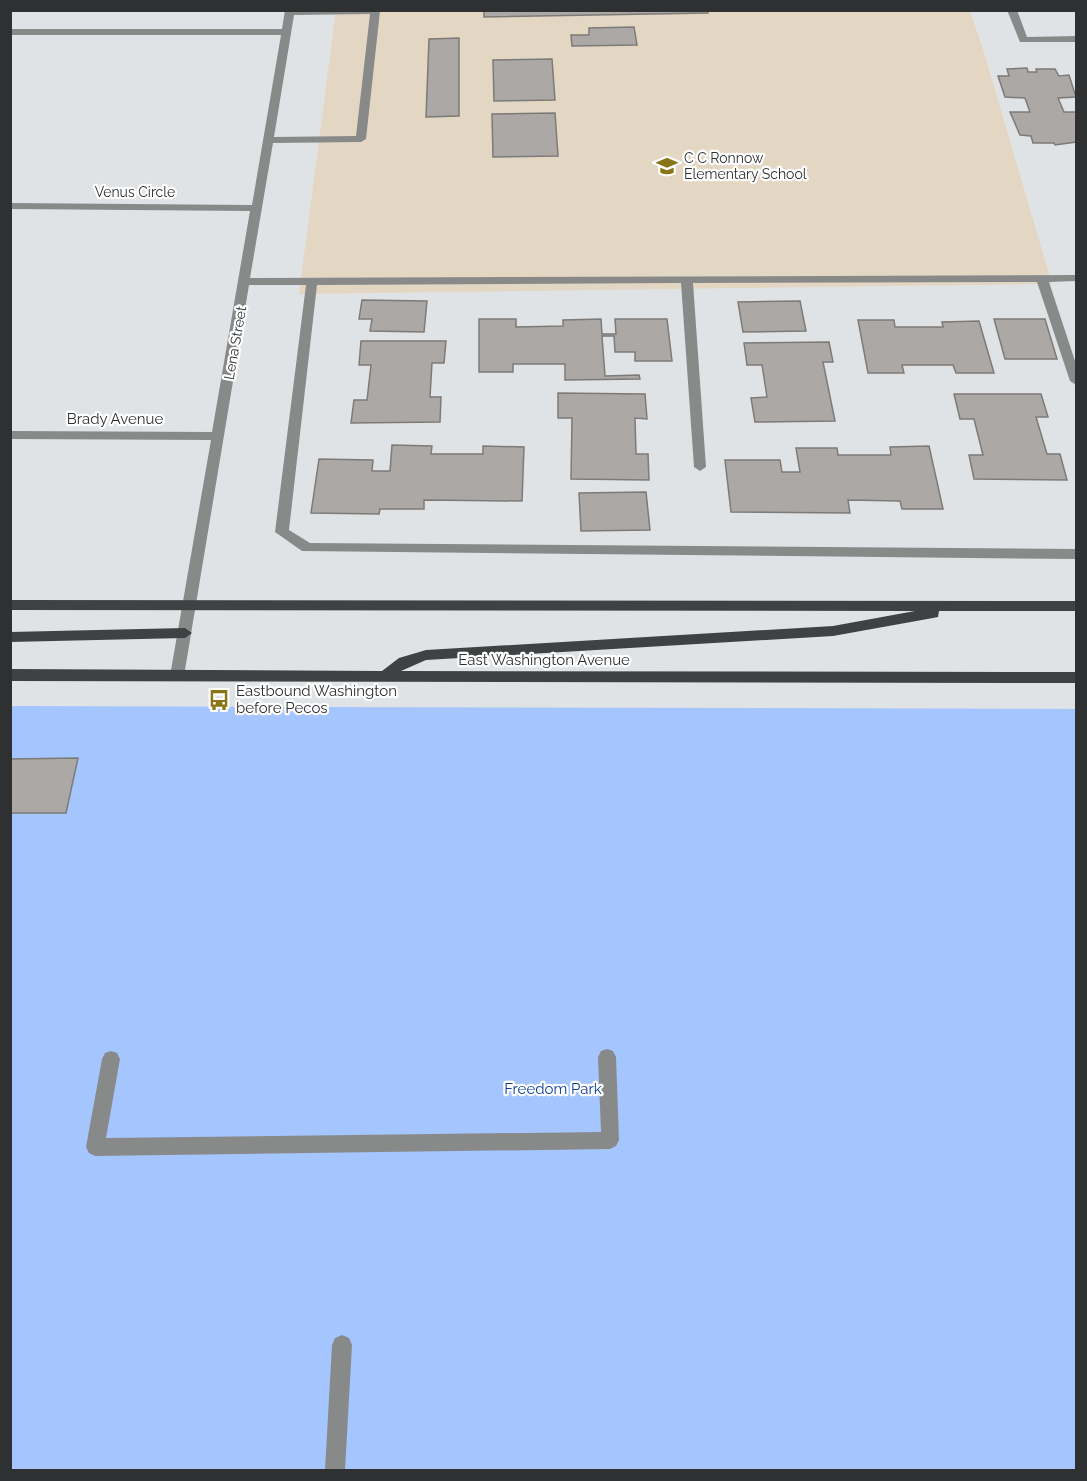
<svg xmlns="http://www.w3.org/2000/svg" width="1087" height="1481" font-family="Raleway,sans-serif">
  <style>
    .education { fill: #e3d7c3 }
    .green { fill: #a5c5fe }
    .building { fill: #aba8a5; stroke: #7d7a77; stroke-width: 1.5 }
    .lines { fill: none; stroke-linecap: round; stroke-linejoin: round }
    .minor { fill: #888a8a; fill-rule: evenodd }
    .major { fill: #3f4243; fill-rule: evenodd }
    .labels { text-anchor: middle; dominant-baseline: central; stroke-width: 4.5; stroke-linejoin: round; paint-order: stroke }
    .far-poi-label { font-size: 14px; fill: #2f3032; stroke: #fff; text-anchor: start }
    .far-street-label { font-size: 14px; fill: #2f3032; stroke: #fff }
    .street-label { font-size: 15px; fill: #2f3032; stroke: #fff }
    .poi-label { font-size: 15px; fill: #2f3032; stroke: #fff; text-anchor: start }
    .park-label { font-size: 15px; fill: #0e3e9a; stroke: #fff }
  </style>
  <rect width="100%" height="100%" fill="#e0e3e6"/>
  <path class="education" d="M 336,10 L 970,11 L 983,49 L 1052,284 L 299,294 Z"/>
  <path class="green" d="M 11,706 L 1076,709 L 1076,1470 L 11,1470 Z"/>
  <path class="building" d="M 484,10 L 707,10 L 708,13 L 484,17 Z
    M 634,27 L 637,45 L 572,46 L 571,35 L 589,35 L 589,28 Z
    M 459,38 L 459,116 L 426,117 L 429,39 Z
    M 552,59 L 555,100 L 494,101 L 493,60 Z
    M 1027,68 L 1028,72 L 1037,72 L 1036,69 L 1055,69 L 1059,76 L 1069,75 L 1076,97 L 1058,98 L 1064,112 L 1076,112 L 1076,142 L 1055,145 L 1054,143 L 1033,143 L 1031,136 L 1020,135 L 1010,112 L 1030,112 L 1025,98 L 1005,97 L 998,76 L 1009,76 L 1007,69 Z
    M 555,113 L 558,156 L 493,157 L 492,114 Z
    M 362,300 L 427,301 L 424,332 L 370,331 L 372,319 L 359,319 Z
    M 800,301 L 806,331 L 743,332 L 738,302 Z
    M 479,319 L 516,319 L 516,327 L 563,326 L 563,320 L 601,319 L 602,334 L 616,334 L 615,319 L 667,319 L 672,361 L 635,361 L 635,352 L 615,352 L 614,336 L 602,336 L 605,376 L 639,375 L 640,379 L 565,380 L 565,364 L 513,364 L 513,372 L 479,372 Z
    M 994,319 L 1045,319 L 1057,359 L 1005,359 Z
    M 858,320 L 894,320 L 895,327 L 943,327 L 942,322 L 979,321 L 994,373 L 956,373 L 953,365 L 902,365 L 904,373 L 868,373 Z
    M 361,341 L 446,341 L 444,363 L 432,363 L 430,397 L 441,397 L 440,422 L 351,423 L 354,400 L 367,400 L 371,365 L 359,365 Z
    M 829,342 L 833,362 L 823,362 L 835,421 L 755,422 L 751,398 L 767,397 L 762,365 L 747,365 L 744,343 Z
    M 558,393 L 645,394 L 647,419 L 635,418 L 636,454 L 648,454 L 649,480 L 571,479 L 572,418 L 558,418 Z
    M 954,394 L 1041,394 L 1048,417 L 1036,417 L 1047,454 L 1060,454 L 1067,480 L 974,479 L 969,455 L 983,455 L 974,419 L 960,419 Z
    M 392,445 L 432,446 L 431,454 L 483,454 L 483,446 L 524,447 L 522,501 L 424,500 L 424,509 L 380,509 L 379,514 L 311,513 L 319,459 L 373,460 L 372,471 L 390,471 Z
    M 929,446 L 943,509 L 902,509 L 900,501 L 848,500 L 850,513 L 731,512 L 725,460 L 780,460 L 782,472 L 800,472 L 796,448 L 837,448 L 838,455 L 891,455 L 890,447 Z
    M 646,492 L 650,530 L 581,531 L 579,493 Z
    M 78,758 L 66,813 L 10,813 L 10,759 Z"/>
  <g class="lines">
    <path class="minor" d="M 285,10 L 380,11 L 366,139 L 361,142 L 273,143 L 250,278 L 1076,275 L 1076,281 L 1049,282 L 1076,364 L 1076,385 L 1070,381 L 1037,282 L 693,283 L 706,467 L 700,471 L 694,467 L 681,283 L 317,285 L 289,530 L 310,543 L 1076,549 L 1076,559 L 302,551 L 275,532 L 306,285 L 249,285 L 184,676 L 182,680 L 172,680 L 170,676 L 211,440 L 10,439 L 10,431 L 212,432 L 250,211 L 11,209 L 10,203 L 252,205 L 281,35 L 10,35 L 10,29 L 282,29 ZM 370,14 L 356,136 L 274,137 L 294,15 Z
      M 1007,10 L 1017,10 L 1027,37 L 1076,36 L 1076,42 L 1020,42 Z
      M 607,1049 L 613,1051 L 616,1057 L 619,1140 L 616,1146 L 610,1149 L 95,1156 L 89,1153 L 86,1147 L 102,1059 L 105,1053 L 111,1051 L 117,1053 L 120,1059 L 106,1138 L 601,1132 L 598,1057 L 601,1051 Z
      M 342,1335 L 349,1338 L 352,1345 L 345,1470 L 325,1470 L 332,1345 L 335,1338 Z"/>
    <path class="major" d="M 10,600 L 1076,601 L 1076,611 L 939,611 L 938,617 L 933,618 L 833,636 L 426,660 L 401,671 L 1076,672 L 1076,683 L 10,681 L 10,669 L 382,671 L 399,658 L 426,650 L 833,626 L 915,611 L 10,610 Z
      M 185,628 L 192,633 L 185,638 L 10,642 L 10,632 Z"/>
  </g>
  <defs>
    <symbol id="school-bare" viewBox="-9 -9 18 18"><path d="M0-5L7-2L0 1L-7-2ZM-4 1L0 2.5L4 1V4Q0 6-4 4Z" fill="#897518" stroke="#fff" stroke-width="2.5" paint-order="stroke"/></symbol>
    <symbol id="bus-bare" viewBox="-9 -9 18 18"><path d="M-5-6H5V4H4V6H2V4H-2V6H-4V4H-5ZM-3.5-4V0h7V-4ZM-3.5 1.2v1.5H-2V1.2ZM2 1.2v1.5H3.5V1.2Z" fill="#897518" stroke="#fff" stroke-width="2.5" paint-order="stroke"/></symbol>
  </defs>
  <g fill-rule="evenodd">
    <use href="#school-bare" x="652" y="151" width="30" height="30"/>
    <use href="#bus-bare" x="204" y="685" width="30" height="30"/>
  </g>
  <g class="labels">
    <g class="far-poi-label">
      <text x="684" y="158">C C Ronnow<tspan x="684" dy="16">Elementary School</tspan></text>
    </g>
    <g class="far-street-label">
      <text x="135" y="192">Venus Circle</text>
      <text transform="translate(235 343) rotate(-80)">Lena Street</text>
    </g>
    <g class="street-label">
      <text x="115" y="419">Brady Avenue</text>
      <text x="544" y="660">East Washington Avenue</text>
    </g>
    <g class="poi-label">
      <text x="236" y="691">Eastbound Washington<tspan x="236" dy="17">before Pecos</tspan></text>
    </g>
    <g class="park-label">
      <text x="553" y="1089">Freedom Park</text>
    </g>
  </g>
  <rect width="1087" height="1481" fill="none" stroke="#2f3032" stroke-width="24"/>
</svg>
